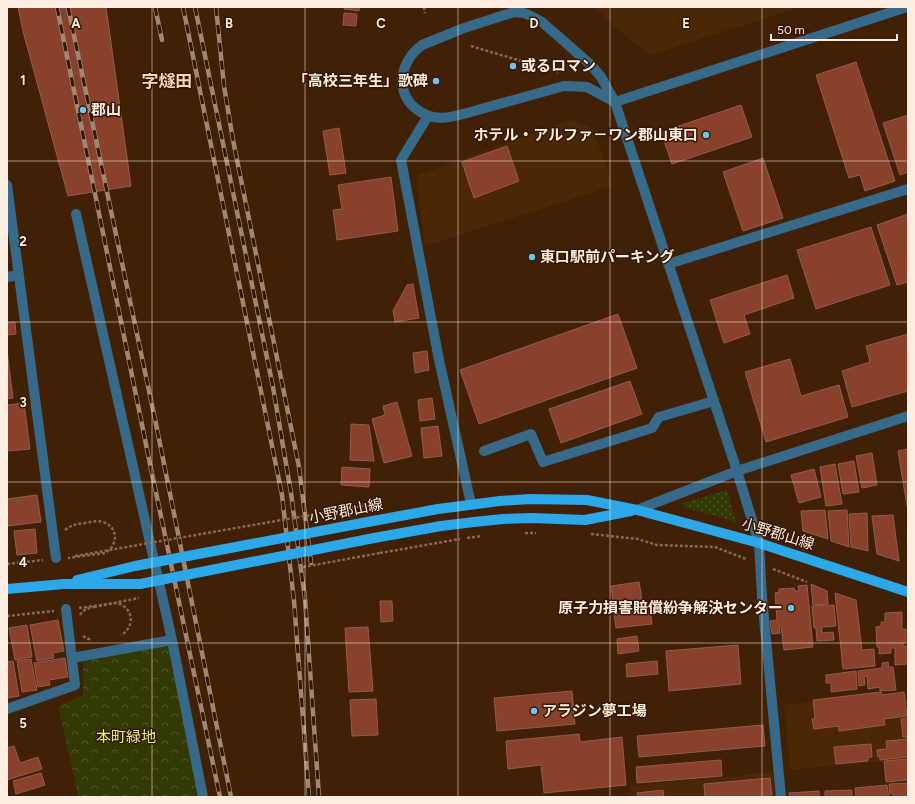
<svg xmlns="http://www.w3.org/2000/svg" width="915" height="804" font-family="Figtree,'Noto Sans JP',sans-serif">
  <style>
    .built { fill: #4c2706 }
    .grass { fill: url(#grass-dots) }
    .park { fill: url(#park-crowns) }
    .building { fill: #89412c; stroke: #935c4c }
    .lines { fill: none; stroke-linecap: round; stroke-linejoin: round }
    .path { stroke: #836953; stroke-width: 2.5; stroke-dasharray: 3 2; stroke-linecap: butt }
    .minor { stroke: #376a89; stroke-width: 10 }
    .major { stroke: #2ca8e8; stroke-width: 10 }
    .rail-casing { stroke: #9f8774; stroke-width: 4.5 }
    .rail { stroke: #351700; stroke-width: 3; stroke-dasharray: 9; stroke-linecap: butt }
    .path-bridge { stroke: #836953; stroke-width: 2.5; stroke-dasharray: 3 2; stroke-linecap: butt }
    .major-bridge { stroke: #2ca8e8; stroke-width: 10 }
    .grid { fill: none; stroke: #fdece1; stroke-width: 1; stroke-opacity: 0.55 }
    .poi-dot { fill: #6fc2f4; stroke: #351700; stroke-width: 1.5 }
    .labels { text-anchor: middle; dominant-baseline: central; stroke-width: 3; stroke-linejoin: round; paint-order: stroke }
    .poi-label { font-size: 15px; font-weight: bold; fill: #fdece1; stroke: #351700; text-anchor: start }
    .street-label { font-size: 15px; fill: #fdece1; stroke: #351700 }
    .park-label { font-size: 15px; fill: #dbee83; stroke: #351700 }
    .quarter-label { font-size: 17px; font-weight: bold; fill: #fed4b6; stroke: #351700 }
    .grid-label { font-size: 13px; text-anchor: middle; font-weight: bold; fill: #fdece1; stroke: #351700; stroke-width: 3; stroke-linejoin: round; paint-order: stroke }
  </style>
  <defs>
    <pattern id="grass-dots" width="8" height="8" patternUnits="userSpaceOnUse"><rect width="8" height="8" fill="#323905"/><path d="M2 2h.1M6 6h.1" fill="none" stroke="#515629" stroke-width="1.8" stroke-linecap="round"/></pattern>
    <pattern id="park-crowns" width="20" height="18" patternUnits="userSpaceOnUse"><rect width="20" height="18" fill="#323905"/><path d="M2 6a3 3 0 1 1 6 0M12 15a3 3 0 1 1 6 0" fill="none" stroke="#515629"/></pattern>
  </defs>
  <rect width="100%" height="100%" fill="#402105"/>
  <path class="built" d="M 594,7 L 801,7 L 650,55 L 622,33 Z
    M 573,119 L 593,129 L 613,186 L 425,246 L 416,180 L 418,175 Z
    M 908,693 L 908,758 L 790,770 L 784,705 Z
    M 773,772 L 775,797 L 631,797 L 630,786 Z"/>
  <path class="grass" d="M 727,490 L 736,522 L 684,507 L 683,503 Z"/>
  <path class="park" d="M 168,645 L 199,797 L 79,797 L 58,707 L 83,695 L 83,660 Z"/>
  <path class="building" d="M 18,7 L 106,7 L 131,186 L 68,196 L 24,35 Z
    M 345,7 L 360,7 L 359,11 L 344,9 Z
    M 344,13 L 357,14 L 356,26 L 343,25 Z
    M 856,62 L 895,181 L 865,191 L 860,175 L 849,178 L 816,75 Z
    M 741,105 L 752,137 L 672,164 L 661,132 Z
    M 908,115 L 908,172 L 900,175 L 883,123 Z
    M 339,128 L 346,173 L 330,175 L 323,131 Z
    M 507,146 L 519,181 L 474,198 L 462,162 Z
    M 763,158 L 783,218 L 743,231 L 723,172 Z
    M 391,177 L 398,231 L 337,240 L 333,210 L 342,209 L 338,185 Z
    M 908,214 L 908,282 L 897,285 L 877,225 Z
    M 871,227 L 890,285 L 816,309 L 797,250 Z
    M 787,275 L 794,298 L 744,315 L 750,334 L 724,343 L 710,300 Z
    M 413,284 L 419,318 L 395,322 L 393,311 L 407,285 Z
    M 618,314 L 637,368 L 479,424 L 460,370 Z
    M 15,322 L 16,334 L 7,335 L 7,323 Z
    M 908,334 L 908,391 L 852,407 L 842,371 L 870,362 L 866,346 Z
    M 7,350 L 13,398 L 7,399 Z
    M 427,351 L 429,370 L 415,373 L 413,353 Z
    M 790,359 L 801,396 L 839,385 L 848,417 L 766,442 L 745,372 Z
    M 630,381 L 642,414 L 561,443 L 549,409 Z
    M 432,398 L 435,419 L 420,421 L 418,400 Z
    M 397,402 L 412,456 L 384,463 L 372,419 L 385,415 L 383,406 Z
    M 24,403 L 30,449 L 7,451 L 7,405 Z
    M 351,424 L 369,425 L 374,461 L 350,460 Z
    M 438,426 L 442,456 L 424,458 L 421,428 Z
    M 908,449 L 908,506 L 907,506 L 898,451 Z
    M 872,453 L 877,485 L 862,488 L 856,456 Z
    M 854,461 L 859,492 L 843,494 L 838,464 Z
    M 835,464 L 842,504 L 826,506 L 820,467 Z
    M 342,467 L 370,469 L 369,487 L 341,485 Z
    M 814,469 L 821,497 L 799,503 L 791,475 Z
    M 37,495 L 41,522 L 7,526 L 7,499 Z
    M 825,510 L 828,539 L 803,531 L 801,511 Z
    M 847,510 L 849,547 L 831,541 L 828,511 Z
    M 867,513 L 868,551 L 851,547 L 849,514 Z
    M 893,515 L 899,561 L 877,554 L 872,516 Z
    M 35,529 L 37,553 L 17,555 L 14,531 Z
    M 639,582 L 642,599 L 613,603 L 611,586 Z
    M 811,584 L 827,591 L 828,604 L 813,605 Z
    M 807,585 L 813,647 L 784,650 L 781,626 L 779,626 L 780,633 L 772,634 L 770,621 L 777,620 L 775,593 L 779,592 L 779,589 L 794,588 L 795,591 L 799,591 L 798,586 Z
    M 835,593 L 856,600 L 862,650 L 874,649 L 875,666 L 843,669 Z
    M 380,601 L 392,601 L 393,621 L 381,622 Z
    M 834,605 L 836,626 L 822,627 L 822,633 L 833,632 L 834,640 L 817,641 L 816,628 L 814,628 L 812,606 Z
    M 650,609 L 652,624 L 616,628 L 614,613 Z
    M 902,612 L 902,629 L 906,629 L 906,642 L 903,643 L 903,646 L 908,646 L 908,664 L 895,665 L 895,648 L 891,648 L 891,653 L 879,654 L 879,647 L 877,647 L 876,627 L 881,626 L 881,622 L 885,622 L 885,613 Z
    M 58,620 L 64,651 L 53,653 L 54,658 L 37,661 L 30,625 Z
    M 27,625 L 32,657 L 15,660 L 9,628 Z
    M 368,627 L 373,691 L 349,692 L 345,628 Z
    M 637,636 L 639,651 L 618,654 L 617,639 Z
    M 738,645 L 741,684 L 669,691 L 666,651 Z
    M 65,658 L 68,677 L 49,680 L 50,685 L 38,687 L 34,663 Z
    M 31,659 L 37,690 L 22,692 L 17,661 Z
    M 13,661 L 19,696 L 7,698 L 7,662 Z
    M 657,661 L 658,674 L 627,677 L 626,664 Z
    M 888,662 L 889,667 L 893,667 L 896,690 L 880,691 L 880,687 L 868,689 L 867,676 L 864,677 L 865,685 L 859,686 L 858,671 L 882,668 L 882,663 Z
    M 856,671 L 857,689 L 831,692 L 831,683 L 826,683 L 826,675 Z
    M 572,691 L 575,724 L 497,731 L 494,698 Z
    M 881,692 L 882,695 L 904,692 L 907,716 L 884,719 L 885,725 L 839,731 L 839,726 L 814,729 L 812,719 L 815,719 L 813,700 Z
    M 376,699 L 378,735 L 352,736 L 350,700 Z
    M 908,718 L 908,737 L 903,737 L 901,719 Z
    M 763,725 L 765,746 L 639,757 L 637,736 Z
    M 579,734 L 580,742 L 622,737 L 626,785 L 544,793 L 541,765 L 508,769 L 506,741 Z
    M 908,739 L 908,757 L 880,760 L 880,757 L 878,757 L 877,750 L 887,749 L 886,741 Z
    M 871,744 L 872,757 L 868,757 L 868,761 L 836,764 L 834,747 Z
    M 14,746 L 20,763 L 38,757 L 42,769 L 7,780 L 7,748 Z
    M 908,759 L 908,780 L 886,782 L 884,761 Z
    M 721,760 L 722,776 L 637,783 L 636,767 Z
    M 41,773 L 45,785 L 16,794 L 13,781 Z
    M 770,778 L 772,797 L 705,797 L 704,784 Z
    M 908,783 L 908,797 L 894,797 L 893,794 L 890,794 L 889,784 Z
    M 887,785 L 889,797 L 856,797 L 855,788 Z
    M 663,790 L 664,797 L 638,797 L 637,793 Z
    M 852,790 L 852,797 L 825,797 L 825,791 Z
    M 819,791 L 819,797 L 790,797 L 789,793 Z"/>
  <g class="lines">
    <path class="path" d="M 424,7 L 425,13
      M 441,7 L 441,8
      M 471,46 L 558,72
      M 65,530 C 71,525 77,524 85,523 C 91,522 98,520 103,522 C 119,527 118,546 105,553 L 68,558
      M 525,533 L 536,533
      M 591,534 L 638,539 L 657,545 L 715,547 L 746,559
      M 467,538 L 482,536
      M 380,553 L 460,539
      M 7,564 L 43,560
      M 773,569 L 807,582
      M 79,608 L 116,603 C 133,606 136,627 121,635
      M 80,615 C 84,609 88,608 94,607
      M 7,616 L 54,611
      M 83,636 L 86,638 L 92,640"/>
    <path class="minor" d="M 428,116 L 401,160 L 439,360 L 471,504
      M 7,185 L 56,558
      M 76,214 L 172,640
      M 668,264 L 908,189
      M 7,277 L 19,275
      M 484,451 L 531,434 L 543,462 L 652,428 L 659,417 L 714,401
      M 637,510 L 737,471 L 908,416
      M 72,658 L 172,640 L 203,797
      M 7,709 L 75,685 L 66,609
      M 781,797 L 762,597 L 759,543 L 737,471 L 615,102 L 601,77 L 591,65 L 542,22 L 533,17 L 524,13 L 514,12 L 464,28 L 422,45 C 396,64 394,102 427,115 C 440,121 455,116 467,113 L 564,86 L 587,87 L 615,102 L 907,7"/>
    <path class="major" d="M 373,521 L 438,509 L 500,501 L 530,499 L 587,500 L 637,510 L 759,543 L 908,592
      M 374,538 L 441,526 L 474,522 L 503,519 L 532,518 L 585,520 L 631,511
      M 77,580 L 135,566
      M 7,589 L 64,584 L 140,584"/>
    <defs>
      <path id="rail" d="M 57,7 L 150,464 L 220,797
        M 68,7 L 156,424 L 231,797
        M 155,7 L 162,40
        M 183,7 L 282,495 L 294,601 L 309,797
        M 195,7 L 273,387 L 291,493 L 305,599 L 319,797
        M 216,7 L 224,86 L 233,140 L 299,467 L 311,563"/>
    </defs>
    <use href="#rail" class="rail-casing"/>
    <use href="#rail" class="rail"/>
    <path class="path-bridge" d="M 75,556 L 368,505
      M 298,568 L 380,553
      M 94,607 L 139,598"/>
    <path class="major-bridge" d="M 135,566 L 373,521
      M 140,584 L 374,538"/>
  </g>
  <path class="grid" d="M 152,7 L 152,797M 305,7 L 305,797M 458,7 L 458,797M 610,7 L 610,797M 762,7 L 762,797M 7,161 L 908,161M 7,322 L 908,322M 7,482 L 908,482M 7,643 L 908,643"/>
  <g class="poi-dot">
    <circle cx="513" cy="66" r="4"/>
    <circle cx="436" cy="81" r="4"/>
    <circle cx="83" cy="110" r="4"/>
    <circle cx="706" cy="135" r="4"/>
    <circle cx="532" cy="257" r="4"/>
    <circle cx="791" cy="608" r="4"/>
    <circle cx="534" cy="711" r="4"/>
  </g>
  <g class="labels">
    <g class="poi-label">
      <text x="521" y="66">或るロマン</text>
      <text x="428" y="81" text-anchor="end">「高校三年生」歌碑</text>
      <text x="91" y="110">郡山</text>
      <text x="698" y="135" text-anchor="end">ホテル・アルファ－ワン郡山東口</text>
      <text x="540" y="257">東口駅前パーキング</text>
      <text x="783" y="608" text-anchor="end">原子力損害賠償紛争解決センター</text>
      <text x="542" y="711">アラジン夢工場</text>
    </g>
    <g class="street-label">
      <text transform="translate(346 511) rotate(-11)">小野郡山線</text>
      <text transform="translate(778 534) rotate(17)">小野郡山線</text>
    </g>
    <g class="park-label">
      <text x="126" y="737">本町緑地</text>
    </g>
    <g class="quarter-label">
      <text x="167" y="81">字燧田</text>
    </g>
  </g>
  <g class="grid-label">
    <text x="76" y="28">A</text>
    <text x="229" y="28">B</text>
    <text x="381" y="28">C</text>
    <text x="534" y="28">D</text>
    <text x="686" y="28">E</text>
    <text x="23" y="85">1</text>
    <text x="23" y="246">2</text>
    <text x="23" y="407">3</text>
    <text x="23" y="567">4</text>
    <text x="23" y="728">5</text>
  </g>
  <rect width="915" height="804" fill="none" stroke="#fdece1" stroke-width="16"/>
  <path d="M771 34v6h126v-6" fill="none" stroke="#fdece1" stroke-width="2"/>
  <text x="777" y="34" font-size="12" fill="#fdece1" stroke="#351700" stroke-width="3" paint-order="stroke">50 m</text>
</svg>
